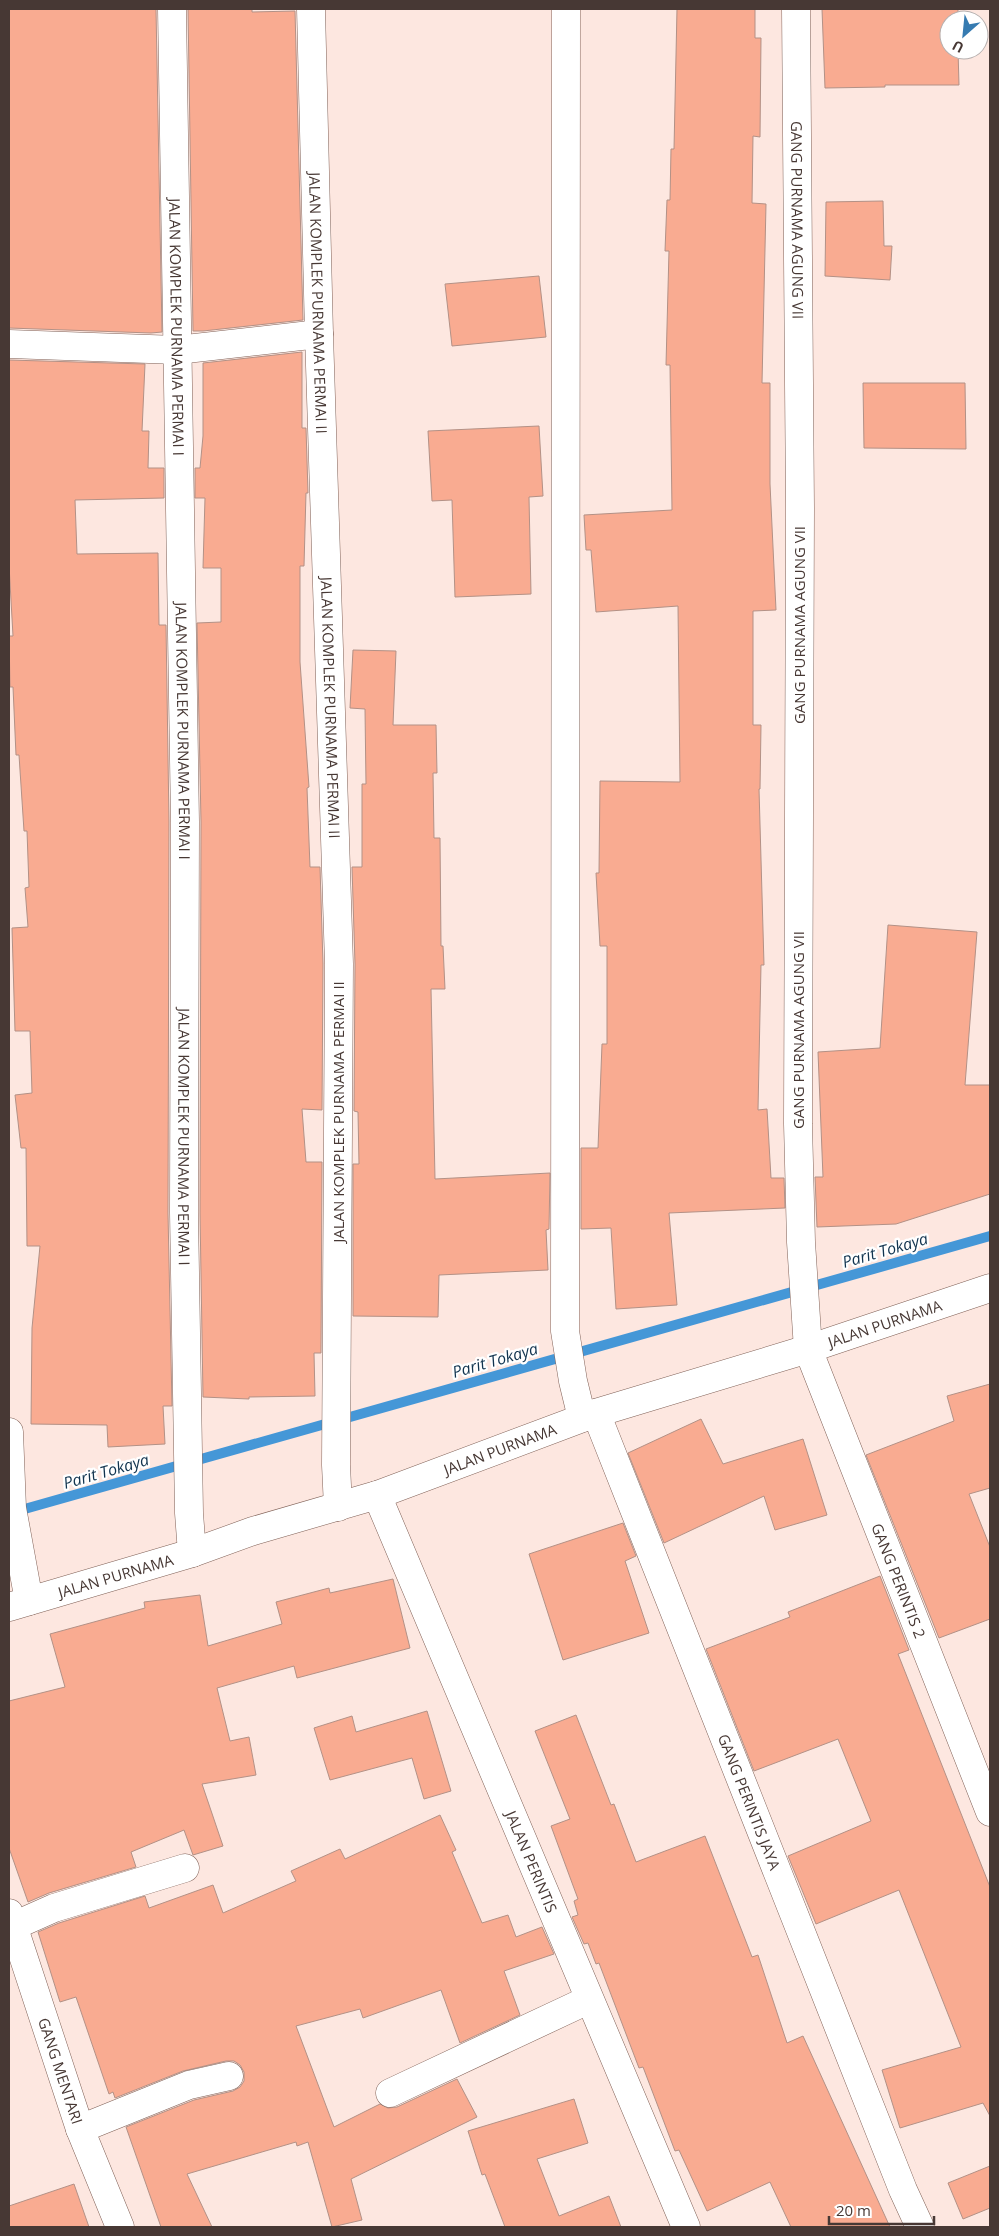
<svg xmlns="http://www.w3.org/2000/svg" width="999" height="2236" font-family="'Open Sans',sans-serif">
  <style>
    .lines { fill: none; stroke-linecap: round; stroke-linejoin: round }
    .stream { stroke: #4597d7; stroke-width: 10 }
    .building { fill: #f9ab91; stroke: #b39186 }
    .street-casing { stroke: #816258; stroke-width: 29 }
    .secondary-casing { stroke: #816258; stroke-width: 29 }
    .street { stroke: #fff; stroke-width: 28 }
    .secondary { stroke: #fff; stroke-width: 28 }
    .labels { text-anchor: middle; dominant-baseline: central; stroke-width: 4.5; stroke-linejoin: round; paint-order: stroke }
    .street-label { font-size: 15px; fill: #473834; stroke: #fff }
    .water-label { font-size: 16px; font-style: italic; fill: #11334e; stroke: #fff }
  </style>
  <rect width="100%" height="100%" fill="#fde7e0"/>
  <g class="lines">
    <path class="stream" d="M 14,1512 L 990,1236"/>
  </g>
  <path class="building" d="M 9,9 L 156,9 L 162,332 L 151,333 L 9,328 Z
    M 188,9 L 252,9 L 252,12 L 295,11 L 303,320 L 203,331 L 193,331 Z
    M 677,9 L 755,9 L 755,38 L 761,38 L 760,137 L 753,136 L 752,203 L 766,204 L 762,383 L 770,383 L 770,484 L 776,610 L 753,611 L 753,725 L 761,725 L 760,789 L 759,789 L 764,965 L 761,965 L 758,1110 L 767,1109 L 771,1178 L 784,1178 L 785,1208 L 669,1213 L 677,1305 L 616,1309 L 611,1228 L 581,1229 L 581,1148 L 598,1148 L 602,1044 L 607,1044 L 607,946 L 600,946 L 596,873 L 599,873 L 600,781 L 680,782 L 678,606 L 596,612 L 591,550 L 586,550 L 584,515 L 672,510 L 670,365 L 666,365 L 669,251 L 665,251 L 667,200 L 670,200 L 671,149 L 674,149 Z
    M 822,9 L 958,9 L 958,20 L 949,20 L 949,50 L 958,50 L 959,85 L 885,85 L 885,87 L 825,88 Z
    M 883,201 L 884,246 L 892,246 L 890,280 L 825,276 L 826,202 Z
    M 539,276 L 546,337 L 452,346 L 445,284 Z
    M 302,352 L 302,428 L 306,428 L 308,493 L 306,493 L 304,566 L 300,566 L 300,662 L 309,787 L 307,788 L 310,867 L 320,867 L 323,964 L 322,1110 L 302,1109 L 306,1162 L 322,1162 L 321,1353 L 314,1353 L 315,1396 L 249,1397 L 249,1399 L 203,1397 L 200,1213 L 201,822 L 197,623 L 221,622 L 221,568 L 203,568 L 205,498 L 195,498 L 195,468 L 200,468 L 203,436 L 203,363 Z
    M 9,360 L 145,364 L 142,431 L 149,431 L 148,468 L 164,468 L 164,498 L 75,500 L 77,554 L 158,553 L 159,625 L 166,625 L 169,822 L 168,1213 L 172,1406 L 163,1406 L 165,1444 L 108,1447 L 107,1425 L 31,1424 L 32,1328 L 40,1246 L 27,1246 L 26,1148 L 21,1148 L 15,1095 L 32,1093 L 30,1031 L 15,1031 L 12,928 L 28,927 L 25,888 L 29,887 L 27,831 L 24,831 L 19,755 L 16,755 L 13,687 L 10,687 L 9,636 L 13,636 L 9,565 Z
    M 863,383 L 965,383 L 966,449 L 864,448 Z
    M 539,426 L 543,496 L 529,497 L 531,594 L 455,597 L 452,500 L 432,501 L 428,431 Z
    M 353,650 L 396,651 L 393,725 L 436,725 L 437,773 L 433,773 L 434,838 L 440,838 L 441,946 L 443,946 L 445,989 L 431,989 L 435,1179 L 550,1173 L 549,1229 L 546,1230 L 548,1270 L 439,1275 L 438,1317 L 353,1316 L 353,1164 L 359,1164 L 358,1112 L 354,1111 L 355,964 L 352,867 L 362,867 L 362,784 L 366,784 L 365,709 L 350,708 Z
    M 888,925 L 977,932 L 965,1085 L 990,1085 L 990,1194 L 896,1224 L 817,1227 L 815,1177 L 823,1177 L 818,1052 L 880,1048 Z
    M 990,1384 L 990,1488 L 969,1494 L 990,1547 L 990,1619 L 939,1638 L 866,1455 L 954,1421 L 947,1396 Z
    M 701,1419 L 723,1464 L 803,1439 L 827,1515 L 775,1530 L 764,1496 L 664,1543 L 628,1453 Z
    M 623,1523 L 636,1556 L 625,1561 L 649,1633 L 563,1660 L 529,1554 Z
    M 880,1576 L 909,1650 L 898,1654 L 990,1887 L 990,2116 L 983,2103 L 900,2128 L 882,2070 L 961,2047 L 899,1890 L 816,1924 L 788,1856 L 871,1821 L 838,1739 L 754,1771 L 706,1649 L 790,1617 L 788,1612 Z
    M 393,1579 L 410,1648 L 297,1678 L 294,1666 L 217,1688 L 230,1741 L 249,1737 L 256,1775 L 202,1784 L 223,1846 L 193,1855 L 184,1830 L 131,1852 L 136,1867 L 49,1893 L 28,1902 L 9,1848 L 9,1701 L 65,1687 L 50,1634 L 145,1608 L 144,1602 L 200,1595 L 208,1646 L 282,1624 L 276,1602 L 329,1588 L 330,1593 Z
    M 427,1711 L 451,1791 L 424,1799 L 412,1758 L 330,1780 L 314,1728 L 352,1716 L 356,1732 Z
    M 576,1715 L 611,1805 L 614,1804 L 636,1862 L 705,1836 L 752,1957 L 758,1955 L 787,2043 L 803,2036 L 890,2227 L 791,2227 L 770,2182 L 707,2211 L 679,2150 L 675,2151 L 643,2067 L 639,2068 L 599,1963 L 596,1964 L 588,1943 L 584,1944 L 572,1917 L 578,1915 L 574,1901 L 578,1899 L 551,1826 L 570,1819 L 535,1731 Z
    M 440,1815 L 456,1850 L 452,1852 L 482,1923 L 508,1915 L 516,1937 L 542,1927 L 554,1954 L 504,1971 L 520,2015 L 460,2043 L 441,1990 L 363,2018 L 360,2009 L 296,2026 L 334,2127 L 380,2104 L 388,2108 L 397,2107 L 457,2079 L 477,2117 L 351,2179 L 362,2220 L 332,2227 L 308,2142 L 297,2146 L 296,2142 L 187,2174 L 212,2227 L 161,2227 L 126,2127 L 194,2100 L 233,2091 L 240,2087 L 244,2081 L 244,2072 L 240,2065 L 234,2061 L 226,2061 L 183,2071 L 115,2098 L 113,2092 L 109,2094 L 76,1997 L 60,2002 L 38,1932 L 59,1923 L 145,1896 L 149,1908 L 213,1885 L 223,1913 L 296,1881 L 291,1871 L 340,1849 L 345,1859 Z
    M 574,2099 L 588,2143 L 537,2159 L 559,2216 L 609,2196 L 621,2227 L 505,2227 L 485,2174 L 482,2175 L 468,2131 Z
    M 990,2166 L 990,2208 L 963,2219 L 948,2183 Z
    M 74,2184 L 89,2227 L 9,2227 L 9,2206 Z"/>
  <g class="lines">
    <defs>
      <g id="street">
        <path id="s1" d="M 172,9 L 185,822 L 184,1213 L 189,1513 L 192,1553"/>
        <path id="s2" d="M 311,9 L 319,334 L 339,964 L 336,1465 L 338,1507"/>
        <path d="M 566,9 L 565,1331 L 573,1381 L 582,1418"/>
        <path id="s3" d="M 796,9 L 800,508 L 798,1124 L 801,1242 L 808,1349 L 990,1812"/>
        <path d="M 9,344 L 177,350 L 319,334"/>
        <path id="s4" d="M 596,1413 L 903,2190 L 920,2227"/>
        <path d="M 9,1432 L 12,1508 L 29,1601"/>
        <path id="s5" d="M 377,1495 L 686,2227"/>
        <path id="s6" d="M 9,1913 L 80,2129 L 120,2227"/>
        <path d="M 9,1928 L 54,1908 L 185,1868"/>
        <path d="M 390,2093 L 588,2000"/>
        <path d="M 80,2129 L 189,2085 L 229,2076"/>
      </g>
      <g id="secondary">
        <path id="s7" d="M 9,1607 L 192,1553 L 253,1531 L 377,1495 L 596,1413 L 808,1349 L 990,1288"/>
      </g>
    </defs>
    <use href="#street" class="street-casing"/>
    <use href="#secondary" class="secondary-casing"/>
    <use href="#street" class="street"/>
    <use href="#secondary" class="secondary"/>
  </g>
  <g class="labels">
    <g class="street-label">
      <text stroke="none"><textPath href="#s3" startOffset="211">GANG PURNAMA AGUNG VII</textPath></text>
      <text stroke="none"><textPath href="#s2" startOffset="294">JALAN KOMPLEK PURNAMA PERMAI II</textPath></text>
      <text stroke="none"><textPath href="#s1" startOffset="318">JALAN KOMPLEK PURNAMA PERMAI I</textPath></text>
      <text transform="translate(799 625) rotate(-90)">GANG PURNAMA AGUNG VII</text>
      <text stroke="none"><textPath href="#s2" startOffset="699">JALAN KOMPLEK PURNAMA PERMAI II</textPath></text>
      <text stroke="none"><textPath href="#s1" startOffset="722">JALAN KOMPLEK PURNAMA PERMAI I</textPath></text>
      <text transform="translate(798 1030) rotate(-90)">GANG PURNAMA AGUNG VII</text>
      <text transform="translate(338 1112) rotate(-90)">JALAN KOMPLEK PURNAMA PERMAI II</text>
      <text stroke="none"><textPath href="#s1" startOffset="1128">JALAN KOMPLEK PURNAMA PERMAI I</textPath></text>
      <text stroke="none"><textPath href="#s7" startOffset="921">JALAN PURNAMA</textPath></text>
      <text stroke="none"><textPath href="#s7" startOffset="516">JALAN PURNAMA</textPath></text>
      <text stroke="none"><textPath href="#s7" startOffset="111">JALAN PURNAMA</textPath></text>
      <text stroke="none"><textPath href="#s3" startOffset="1589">GANG PERINTIS 2</textPath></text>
      <text stroke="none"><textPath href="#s4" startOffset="418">GANG PERINTIS JAYA</textPath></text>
      <text stroke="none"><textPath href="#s5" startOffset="398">JALAN PERINTIS</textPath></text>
      <text stroke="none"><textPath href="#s6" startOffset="166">GANG MENTARI</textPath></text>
    </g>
    <g class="water-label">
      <text transform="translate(885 1250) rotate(-16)">Parit Tokaya</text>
      <text transform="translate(495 1360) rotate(-16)">Parit Tokaya</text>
      <text transform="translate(106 1471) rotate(-16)">Parit Tokaya</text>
    </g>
  </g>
  <rect width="999" height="2236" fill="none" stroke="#473834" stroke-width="20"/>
  <g transform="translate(964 35) rotate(207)"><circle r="24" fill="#ffffff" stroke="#b5afae"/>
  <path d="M0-4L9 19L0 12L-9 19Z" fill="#367bb1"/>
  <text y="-8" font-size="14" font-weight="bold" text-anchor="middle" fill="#473834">U</text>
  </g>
  <path d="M829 2216v8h105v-8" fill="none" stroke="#473834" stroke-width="2.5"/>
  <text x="836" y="2216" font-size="15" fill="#473834" stroke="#ffffff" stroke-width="4" paint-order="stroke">20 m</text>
</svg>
